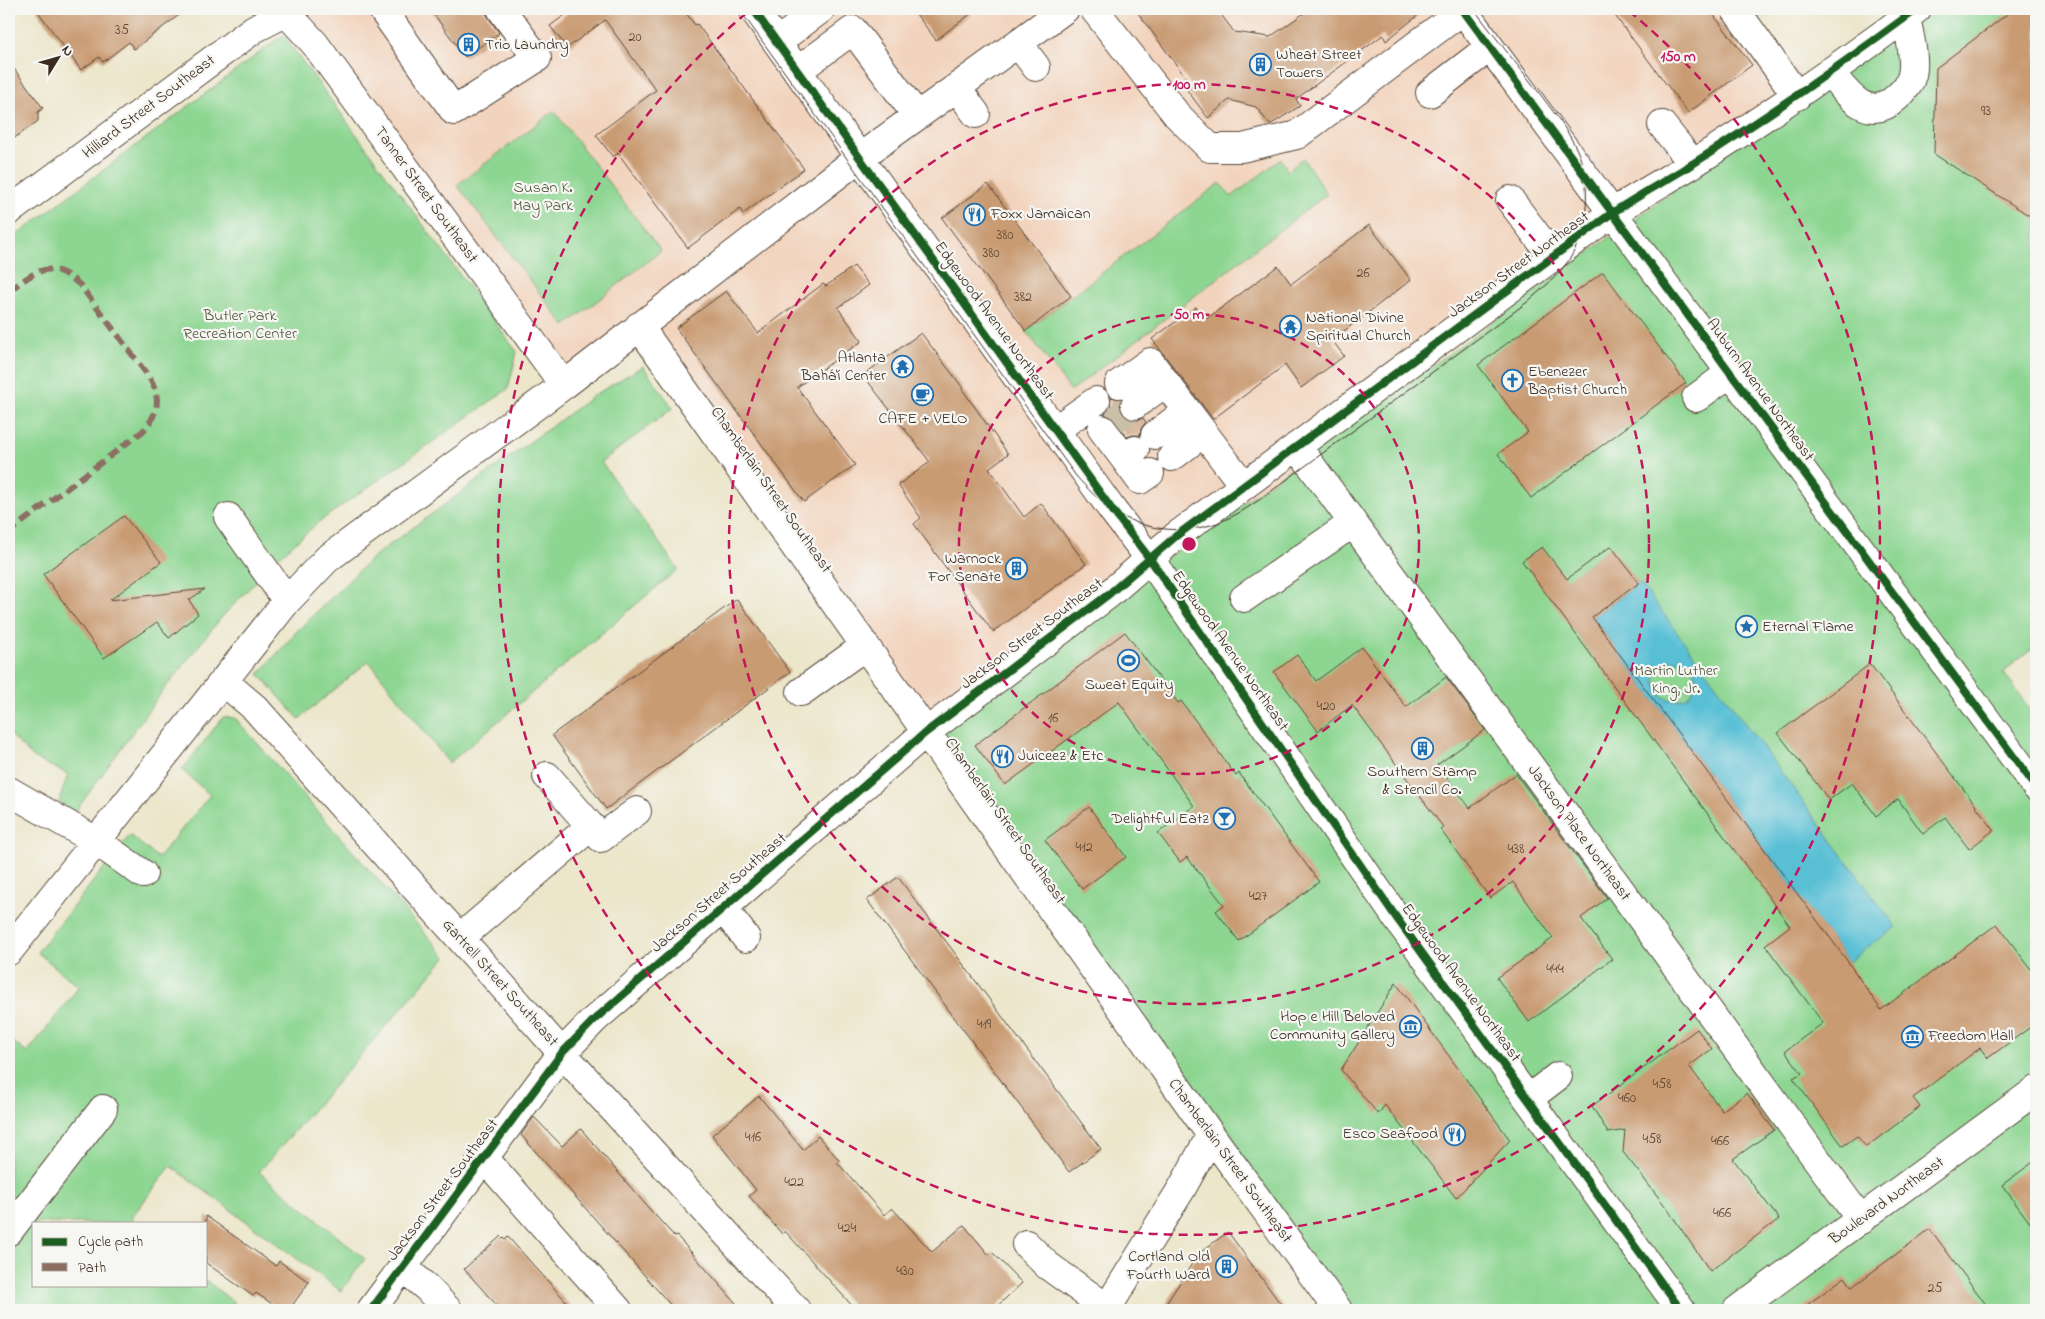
<svg xmlns="http://www.w3.org/2000/svg" width="2045" height="1319" font-family="'Indie Flower',sans-serif">
  <style>
    .built { fill: #f2d4be }
    .green { fill: #8dd692; stroke: #648058 }
    .water { fill: #58bfd5; stroke: #4a747a; fill-rule: evenodd }
    .building { fill: #c99b73 }
    .lines { fill: none; stroke-linecap: round; stroke-linejoin: round }
    .minor-tunnel { stroke: #c9c0a8; stroke-width: 28; stroke-dasharray: 28 14; stroke-linecap: butt }
    .minor-casing { stroke: #564638; stroke-width: 30 }
    .major-casing { stroke: #564638; stroke-width: 30 }
    .minor { stroke: #fff; stroke-width: 28 }
    .major { stroke: #fff; stroke-width: 28 }
    .tram { stroke: #3b2a1e; stroke-width: 1 }
    .quiet { stroke: #8d6e63; stroke-width: 6; stroke-dasharray: 12 6; stroke-linecap: butt }
    .cycleway-casing { stroke: #f6f6f2; stroke-width: 11 }
    .cycleway { stroke: #1b5e20; stroke-width: 8 }
    .ring { fill: none; stroke: #c2185b; stroke-width: 2.5; stroke-dasharray: 9 6 }
    .labels { text-anchor: middle; dominant-baseline: central; stroke-width: 4.5; stroke-linejoin: round; paint-order: stroke }
    .number-label { font-size: 14px; fill: #5e4633 }
    .poi-label { font-size: 16px; fill: #3b2a1e; stroke: #f6f6f2; text-anchor: start }
    .street-label { font-size: 16px; fill: #3b2a1e; stroke: #f6f6f2 }
    .park-label { font-size: 16px; fill: #50553b; stroke: #f6f6f2 }
    .centre { fill: #c2185b; stroke: #f6f6f2; stroke-width: 2.5 }
    .ring-label { font-size: 15px; text-anchor: middle; font-weight: bold; fill: #c2185b; stroke: #f6f6f2; stroke-width: 4.5; stroke-linejoin: round; paint-order: stroke }
  </style>
  <rect width="100%" height="100%" fill="#f6f6f2"/>
  <filter id="ink" filterUnits="userSpaceOnUse"><feTurbulence type="fractalNoise" baseFrequency=".02" numOctaves="2"/><feDisplacementMap in="SourceGraphic" scale="10" xChannelSelector="R" yChannelSelector="G"/><feConvolveMatrix kernelMatrix="1 2 1 2 8 2 1 2 1" color-interpolation-filters="sRGB"/></filter>
  <filter id="wash" filterUnits="userSpaceOnUse"><feTurbulence type="fractalNoise" baseFrequency=".0096" numOctaves="4" result="noise"/><feDisplacementMap in="SourceGraphic" scale="20" xChannelSelector="R" yChannelSelector="G"/><feGaussianBlur stdDeviation="1.12" result="paint"/><feColorMatrix in="noise" values="0 0 0 0 0 0 0 0 0 0 0 0 0 0 0 0 0 1.4 0 .05"/><feComposite in="paint" operator="in"/></filter>
  <g filter="url(#wash)">
    <rect width="100%" height="100%" fill="#ece6cb"/>
    <path class="built" d="M 274,9 L 1752,9 L 1802,77 L 1382,382 L 1950,1151 L 2036,1310 L 1341,1310 L 639,326 L 564,385 Z"/>
    <path class="green" d="M 1925,9 L 2036,9 L 2036,646 L 2003,672 L 2036,718 L 2036,1310 L 1341,1310 L 925,733 Z
      M 283,35 L 517,352 L 508,389 L 320,521 L 282,554 L 221,618 L 161,693 L 75,812 L 59,802 L 68,774 L 35,759 L 9,734 L 9,241 Z
      M 554,111 L 661,251 L 565,326 L 457,185 Z
      M 1303,158 L 1327,194 L 1071,391 L 1026,331 L 1220,183 L 1231,197 L 1281,159 L 1288,171 Z
      M 643,366 L 673,408 L 601,462 L 678,569 L 449,763 L 369,661 L 299,719 L 259,674 L 298,630 L 373,557 L 593,396 Z
      M 223,717 L 235,718 L 446,957 L 259,1172 L 365,1259 L 341,1291 L 171,1166 L 131,1218 L 136,1223 L 34,1223 L 34,1285 L 206,1285 L 206,1280 L 243,1310 L 9,1310 L 9,1039 L 27,1053 L 79,987 L 37,952 L 130,835 L 158,858 L 210,795 L 182,770 Z"/>
    <path class="water" d="M 1639,583 L 1642,585 L 1896,927 L 1848,962 L 1592,617 ZM 1673,660 C 1710,663 1699,712 1663,697 C 1650,681 1653,666 1673,660 Z"/>
    <g id="blocks">
      <path class="building" d="M 36,9 L 187,9 L 134,49 L 129,42 L 103,62 L 99,57 L 81,70 Z
        M 430,9 L 483,9 L 499,33 L 465,57 Z
        M 573,9 L 683,9 L 695,25 L 697,24 L 804,169 L 743,214 L 740,209 L 688,248 L 618,153 L 613,157 L 596,135 L 656,90 L 605,20 L 567,48 L 550,26 Z
        M 912,9 L 977,9 L 936,40 Z
        M 1135,9 L 1217,9 L 1234,32 L 1270,37 L 1310,9 L 1426,9 L 1386,41 L 1383,35 L 1296,99 L 1300,106 L 1270,125 L 1256,107 L 1229,100 L 1208,118 L 1187,90 L 1192,86 Z
        M 1610,9 L 1709,9 L 1752,65 L 1688,113 Z
        M 2014,9 L 2036,9 L 2036,220 L 1934,154 L 1936,68 Z
        M 9,62 L 43,108 L 38,112 L 38,121 L 9,142 Z
        M 988,184 L 1071,296 L 1026,331 L 942,218 Z
        M 1369,225 L 1411,280 L 1332,340 L 1344,356 L 1301,388 L 1285,365 L 1213,419 L 1152,339 L 1196,307 L 1205,320 L 1278,266 L 1291,284 Z
        M 854,266 L 869,285 L 838,308 L 862,341 L 797,387 L 855,465 L 804,502 L 676,328 L 726,291 L 758,333 L 823,284 L 826,286 Z
        M 1603,272 L 1686,383 L 1531,498 L 1498,454 L 1528,432 L 1478,365 Z
        M 921,333 L 963,388 L 962,389 L 1008,454 L 989,468 L 1024,517 L 1041,503 L 1086,564 L 993,632 L 914,524 L 921,518 L 898,485 L 930,462 L 863,375 Z
        M 1111,397 L 1121,399 L 1119,406 L 1122,414 L 1128,419 L 1136,421 L 1143,418 L 1146,422 L 1141,428 L 1140,435 L 1133,435 L 1127,437 L 1114,419 L 1105,414 L 1110,407 Z
        M 124,516 L 161,562 L 110,600 L 205,589 L 189,600 L 198,614 L 169,638 L 157,622 L 104,658 L 43,574 Z
        M 1611,546 L 1639,583 L 1592,617 L 1848,962 L 1881,1010 L 1997,924 L 2036,976 L 2036,1023 L 1988,1058 L 1980,1048 L 1913,1098 L 1920,1107 L 1866,1147 L 1857,1136 L 1843,1146 L 1793,1078 L 1802,1073 L 1785,1051 L 1823,1023 L 1765,945 L 1790,926 L 1522,561 L 1542,547 L 1567,579 Z
        M 737,599 L 790,672 L 606,809 L 552,735 Z
        M 1125,632 L 1178,703 L 1181,701 L 1236,776 L 1239,773 L 1319,882 L 1239,941 L 1216,911 L 1224,905 L 1187,857 L 1180,862 L 1158,833 L 1194,806 L 1119,702 L 1005,785 L 975,745 Z
        M 1362,647 L 1406,707 L 1446,677 L 1485,730 L 1437,765 L 1470,808 L 1516,774 L 1607,898 L 1581,918 L 1612,959 L 1529,1022 L 1497,978 L 1553,938 L 1513,882 L 1490,898 L 1440,829 L 1443,827 L 1352,705 L 1318,731 L 1274,672 L 1297,655 L 1316,681 Z
        M 1870,664 L 1994,830 L 1969,849 L 1945,817 L 1923,834 L 1898,799 L 1876,816 L 1852,783 L 1829,800 L 1778,733 Z
        M 1089,807 L 1126,857 L 1082,889 L 1045,840 Z
        M 898,877 L 1101,1149 L 1069,1172 L 867,900 Z
        M 1396,983 L 1510,1140 L 1456,1198 L 1385,1105 L 1378,1114 L 1341,1070 Z
        M 1697,1029 L 1712,1049 L 1689,1066 L 1722,1111 L 1747,1093 L 1774,1130 L 1733,1159 L 1779,1219 L 1710,1271 L 1666,1207 L 1623,1152 L 1625,1130 L 1608,1133 L 1592,1106 Z
        M 759,1096 L 803,1150 L 818,1136 L 839,1160 L 837,1162 L 884,1215 L 892,1208 L 932,1252 L 964,1225 L 989,1255 L 992,1252 L 1022,1283 L 993,1310 L 856,1310 L 785,1231 L 782,1234 L 749,1196 L 756,1190 L 712,1135 Z
        M 534,1117 L 562,1146 L 581,1129 L 645,1204 L 675,1237 L 677,1236 L 742,1310 L 675,1310 L 521,1135 Z
        M 2036,1160 L 2036,1231 L 2002,1185 Z
        M 206,1216 L 276,1266 L 279,1261 L 309,1282 L 289,1310 L 281,1310 L 256,1293 L 253,1296 L 206,1263 Z
        M 1930,1229 L 1990,1310 L 1800,1310 L 1845,1277 L 1852,1287 Z
        M 1228,1232 L 1285,1310 L 1162,1310 L 1199,1253 Z
        M 501,1236 L 505,1240 L 508,1237 L 574,1310 L 501,1310 L 464,1269 Z"/>
    </g>
  </g>
  <g filter="url(#ink)">
    <use href="#blocks" fill-opacity="0" stroke="#564638" stroke-width="1"/>
    <g class="lines">
      <path class="minor-tunnel" d="M 1113,421 L 1135,405"/>
      <defs>
        <path id="minor" d="M 283,9 L 315,44 L 564,385
          M 1094,9 L 1177,115 L 1210,148 L 1242,148 L 1297,135 L 1463,10
          M 1462,9 L 2036,787
          M 1735,9 L 1797,96
          M 384,12 L 454,111 L 537,58 L 501,9
          M 777,42 L 821,9
          M 1018,43 L 1036,67
          M 797,71 L 853,30 L 917,116
          M 1830,72 C 1848,95 1868,124 1897,97 C 1904,91 1910,84 1912,75 C 1916,59 1909,33 1906,17
          M 957,88 L 976,114
          M 1430,93 L 1490,47
          M 1662,125 L 1693,164
          M 1510,200 L 1553,257
          M 9,211 L 254,29 L 293,9
          M 639,326 L 1211,1135 L 1338,1310
          M 1119,384 L 1150,362 L 1244,486
          M 1696,398 L 1730,373
          M 1135,405 L 1165,383
          M 1102,429 L 1124,458 L 1135,450
          M 1055,430 L 1096,401
          M 1155,435 L 1187,411
          M 1297,446 L 1861,1220
          M 1172,457 L 1203,433
          M 1124,458 L 1140,480 L 1150,473
          M 228,517 L 287,601
          M 1244,598 L 1353,523
          M 223,681 L 255,708 L 562,1053 L 796,1310
          M 801,692 L 865,646
          M 547,776 L 601,838 L 637,811
          M 9,791 L 96,841 L 143,874
          M 723,908 L 746,938
          M 460,938 L 591,826
          M 9,951 L 287,601 L 327,559 L 564,385 L 859,158 L 1065,9
          M 1528,1099 L 1558,1076
          M 484,1158 L 618,1310
          M 9,1231 L 103,1109
          M 1026,1244 L 1047,1265 L 1107,1308
          M 403,1267 L 428,1289 L 448,1310
          M 371,1310 L 562,1053 L 595,1019 L 925,733 L 1109,594 L 1176,536 L 1612,213 C 1639,195 1667,180 1694,163 C 1770,115 1844,63 1917,9
          M 1106,1310 L 1182,1188 L 1211,1135"/>
        <path id="major" d="M 753,9 L 1113,511 L 1150,559 L 1398,920 L 1681,1310
          M 1737,1310 L 2036,1090"/>
      </defs>
      <use href="#minor" class="minor-casing"/>
      <use href="#major" class="major-casing"/>
      <use href="#minor" class="minor"/>
      <use href="#major" class="major"/>
      <path class="tram" d="M 739,9 L 1076,476 C 1087,488 1099,501 1112,510 C 1147,534 1196,536 1233,516 C 1243,511 1253,504 1262,498 L 1526,303 C 1542,289 1557,277 1569,260 C 1589,230 1592,182 1577,150 C 1567,128 1551,109 1537,90 C 1516,63 1494,36 1474,9"/>
      <path class="quiet" d="M 9,291 C 37,270 50,258 80,285 L 146,373 C 161,394 161,411 143,431 L 9,532"/>
      <defs>
        <path id="cycleway" d="M 753,9 L 1113,511 L 1150,559 L 1398,920 L 1681,1310
          M 1462,9 L 2036,787
          M 371,1310 L 562,1053 L 595,1019 L 925,733 L 1109,594 L 1176,536 L 1612,213 C 1639,195 1667,180 1694,163 C 1770,115 1844,63 1917,9"/>
      </defs>
      <use href="#cycleway" class="cycleway-casing"/>
      <use href="#cycleway" class="cycleway"/>
    </g>
  </g>
  <g class="ring">
    <circle cx="1189" cy="544" r="230"/>
    <circle cx="1189" cy="544" r="460"/>
    <path d="M1629 11A691 691 0 1 1 749 11"/>
  </g>
  <defs>
    <symbol id="building-ring" viewBox="-11 -11 22 22"><circle r="9.5" fill="#f6f6f2" stroke="#1f6fb2" stroke-width="1.5"/><path d="M-4-6H4V6H1V3H-1V6H-4ZM-2.5-4.3h1.7v1.8h-1.7ZM.8-4.3h1.7v1.8H.8ZM-2.5-1h1.7V.8h-1.7ZM.8-1h1.7V.8H.8Z" fill="#1f6fb2"/></symbol>
    <symbol id="restaurant-ring" viewBox="-11 -11 22 22"><circle r="9.5" fill="#f6f6f2" stroke="#1f6fb2" stroke-width="1.5"/><path d="M-5-6h1v4h1v-4h1v4h1v-4h1v5L-1.5 .5V6h-2V.5L-5-1ZM5-6V6H3V1.5H1.5Q1.5-4 5-6Z" fill="#1f6fb2"/></symbol>
    <symbol id="temple-ring" viewBox="-11 -11 22 22"><circle r="9.5" fill="#f6f6f2" stroke="#1f6fb2" stroke-width="1.5"/><path d="M0-6L5-2H3V0L6.5 2.5H4V6H1.5V3h-3V6H-4V2.5H-6.5L-3 0V-2H-5Z" fill="#1f6fb2"/></symbol>
    <symbol id="church-ring" viewBox="-11 -11 22 22"><circle r="9.5" fill="#f6f6f2" stroke="#1f6fb2" stroke-width="1.5"/><path d="M-1.2-6h2.4v3.5h3.3v2.4h-3.3V6h-2.4V-.1h-3.3v-2.4h3.3Z" fill="#1f6fb2"/></symbol>
    <symbol id="cafe-ring" viewBox="-11 -11 22 22"><circle r="9.5" fill="#f6f6f2" stroke="#1f6fb2" stroke-width="1.5"/><path d="M-5.5-4.5H6V0H3Q3 3.5 0 3.5H-2.5Q-5.5 3.5-5.5 0ZM3-3.2v2h1.7v-2ZM-6 4.5H4V6H-6Z" fill="#1f6fb2"/></symbol>
    <symbol id="sight-ring" viewBox="-11 -11 22 22"><circle r="9.5" fill="#f6f6f2" stroke="#1f6fb2" stroke-width="1.5"/><path d="M0-6L1.8-2.2L6-1.7L2.9 1.2L3.7 5.4L0 3.3L-3.7 5.4L-2.9 1.2L-6-1.7L-1.8-2.2Z" fill="#1f6fb2"/></symbol>
    <symbol id="stadium-ring" viewBox="-11 -11 22 22"><circle r="9.5" fill="#f6f6f2" stroke="#1f6fb2" stroke-width="1.5"/><path d="M0-5a6.5 5 0 1 0 0 10a6.5 5 0 1 0 0-10ZM-3.5-1.8h7v3.6h-7Z" fill="#1f6fb2"/></symbol>
    <symbol id="bar-ring" viewBox="-11 -11 22 22"><circle r="9.5" fill="#f6f6f2" stroke="#1f6fb2" stroke-width="1.5"/><path d="M-6-5H6L.8 .8V4.5H3.5V6h-7V4.5H-.8V.8Z" fill="#1f6fb2"/></symbol>
    <symbol id="museum-ring" viewBox="-11 -11 22 22"><circle r="9.5" fill="#f6f6f2" stroke="#1f6fb2" stroke-width="1.5"/><path d="M0-6L6-3V-2H-6V-3ZM-5-1h2V3h-2ZM-1-1h2V3h-2ZM3-1h2V3H3ZM-6 4H6V6H-6Z" fill="#1f6fb2"/></symbol>
  </defs>
  <g fill-rule="evenodd">
    <use href="#building-ring" x="456" y="32" width="25" height="25"/>
    <use href="#building-ring" x="1248" y="52" width="25" height="25"/>
    <use href="#restaurant-ring" x="962" y="202" width="25" height="25"/>
    <use href="#temple-ring" x="1278" y="314" width="25" height="25"/>
    <use href="#temple-ring" x="890" y="354" width="25" height="25"/>
    <use href="#church-ring" x="1500" y="368" width="25" height="25"/>
    <use href="#cafe-ring" x="910" y="382" width="25" height="25"/>
    <use href="#building-ring" x="1004" y="556" width="25" height="25"/>
    <use href="#sight-ring" x="1734" y="614" width="25" height="25"/>
    <use href="#stadium-ring" x="1116" y="648" width="25" height="25"/>
    <use href="#building-ring" x="1410" y="736" width="25" height="25"/>
    <use href="#restaurant-ring" x="990" y="744" width="25" height="25"/>
    <use href="#bar-ring" x="1212" y="806" width="25" height="25"/>
    <use href="#museum-ring" x="1398" y="1014" width="25" height="25"/>
    <use href="#museum-ring" x="1900" y="1024" width="25" height="25"/>
    <use href="#restaurant-ring" x="1442" y="1122" width="25" height="25"/>
    <use href="#building-ring" x="1214" y="1254" width="25" height="25"/>
  </g>
  <g class="labels">
    <g class="number-label">
      <text x="122" y="30">35</text>
      <text x="635" y="37">20</text>
      <text x="1986" y="111">93</text>
      <text x="1005" y="235">380</text>
      <text x="991" y="253">380</text>
      <text x="1363" y="273">26</text>
      <text x="1023" y="297">382</text>
      <text x="1326" y="706">420</text>
      <text x="1053" y="718">16</text>
      <text x="1084" y="847">412</text>
      <text x="1516" y="849">438</text>
      <text x="1258" y="896">427</text>
      <text x="1555" y="969">444</text>
      <text x="984" y="1024">419</text>
      <text x="1662" y="1084">458</text>
      <text x="1627" y="1098">460</text>
      <text x="753" y="1137">416</text>
      <text x="1652" y="1139">458</text>
      <text x="1720" y="1141">466</text>
      <text x="794" y="1182">422</text>
      <text x="1722" y="1213">466</text>
      <text x="847" y="1228">424</text>
      <text x="905" y="1271">430</text>
      <text x="1935" y="1288">25</text>
    </g>
    <g class="poi-label">
      <text x="485" y="45">Trio Laundry</text>
      <text x="1276" y="55">Wheat Street<tspan x="1276" dy="18">Towers</tspan></text>
      <text x="991" y="214">Foxx Jamaican</text>
      <text x="1306" y="318">National Divine<tspan x="1306" dy="18">Spiritual Church</tspan></text>
      <text x="886" y="358" text-anchor="end">Atlanta<tspan x="886" dy="18">Bahá'í Center</tspan></text>
      <text x="1528" y="372">Ebenezer<tspan x="1528" dy="18">Baptist Church</tspan></text>
      <text x="923" y="419" text-anchor="middle">CAFE + VELO</text>
      <text x="1001" y="559" text-anchor="end">Warnock<tspan x="1001" dy="18">For Senate</tspan></text>
      <text x="1762" y="627">Eternal Flame</text>
      <text x="1129" y="685" text-anchor="middle">Sweat Equity</text>
      <text x="1018" y="756">Juiceez &amp; Etc</text>
      <text x="1422" y="772" text-anchor="middle">Southern Stamp<tspan x="1422" dy="18">&amp; Stencil Co.</tspan></text>
      <text x="1209" y="819" text-anchor="end">Delightful Eatz</text>
      <text x="1395" y="1017" text-anchor="end">Hop e Hill Beloved<tspan x="1395" dy="18">Community Gallery</tspan></text>
      <text x="1928" y="1036">Freedom Hall</text>
      <text x="1438" y="1134" text-anchor="end">Esco Seafood</text>
      <text x="1210" y="1257" text-anchor="end">Cortland Old<tspan x="1210" dy="18">Fourth Ward</tspan></text>
    </g>
    <g class="street-label">
      <text transform="translate(149 107) rotate(-37)">Hilliard Street Southeast</text>
      <text transform="translate(426 195) rotate(54)">Tanner Street Southeast</text>
      <text transform="translate(1519 265) rotate(-36)">Jackson Street Northeast</text>
      <text transform="translate(994 321) rotate(54)">Edgewood Avenue Northeast</text>
      <text transform="translate(1760 390) rotate(54)">Auburn Avenue Northeast</text>
      <text transform="translate(771 490) rotate(55)">Chamberlain Street Southeast</text>
      <text transform="translate(1032 634) rotate(-37)">Jackson Street Southeast</text>
      <text transform="translate(1230 651) rotate(55)">Edgewood Avenue Northeast</text>
      <text transform="translate(1005 821) rotate(55)">Chamberlain Street Southeast</text>
      <text transform="translate(1579 833) rotate(54)">Jackson Place Northeast</text>
      <text transform="translate(719 893) rotate(-41)">Jackson Street Southeast</text>
      <text transform="translate(500 983) rotate(48)">Gartrell Street Southeast</text>
      <text transform="translate(1461 983) rotate(54)">Edgewood Avenue Northeast</text>
      <text transform="translate(1230 1161) rotate(54)">Chamberlain Street Southeast</text>
      <text transform="translate(443 1190) rotate(-53)">Jackson Street Southeast</text>
      <text transform="translate(1887 1201) rotate(-36)">Boulevard Northeast</text>
    </g>
    <g class="park-label">
      <text x="543" y="188">Susan K.<tspan x="543" dy="18">May Park</tspan></text>
      <text x="240" y="316">Butler Park<tspan x="240" dy="18">Recreation Center</tspan></text>
      <text x="1676" y="671">Martin Luther<tspan x="1676" dy="18">King, Jr.</tspan></text>
    </g>
  </g>
  <circle cx="1189" cy="544" r="8" class="centre"/>
  <g class="ring-label">
    <text x="1678" y="61">150 m</text>
    <text x="1189" y="89">100 m</text>
    <text x="1189" y="319">50 m</text>
  </g>
  <rect width="2045" height="1319" fill="none" stroke="#f6f6f2" stroke-width="30"/>
  <rect x="32" y="1222" width="175" height="65" fill="#f6f6f2" stroke="#aba49d"/>
  <rect x="42" y="1238" width="25" height="8" fill="#1b5e20" stroke="#aba49d"/>
  <text x="78" y="1246" font-size="15" fill="#3b2a1e">Cycle path</text>
  <rect x="42" y="1263" width="25" height="8" fill="#8d6e63" stroke="#aba49d"/>
  <text x="78" y="1272" font-size="15" fill="#3b2a1e">Path</text>
  <g transform="translate(58 58) rotate(53)" stroke="#f6f6f2" stroke-width="4" paint-order="stroke">
  <path d="M0-4L9 19L0 12L-9 19Z" fill="#3b2a1e"/>
  <text y="-8" font-size="14" font-weight="bold" text-anchor="middle" fill="#3b2a1e">N</text>
  </g>
</svg>
